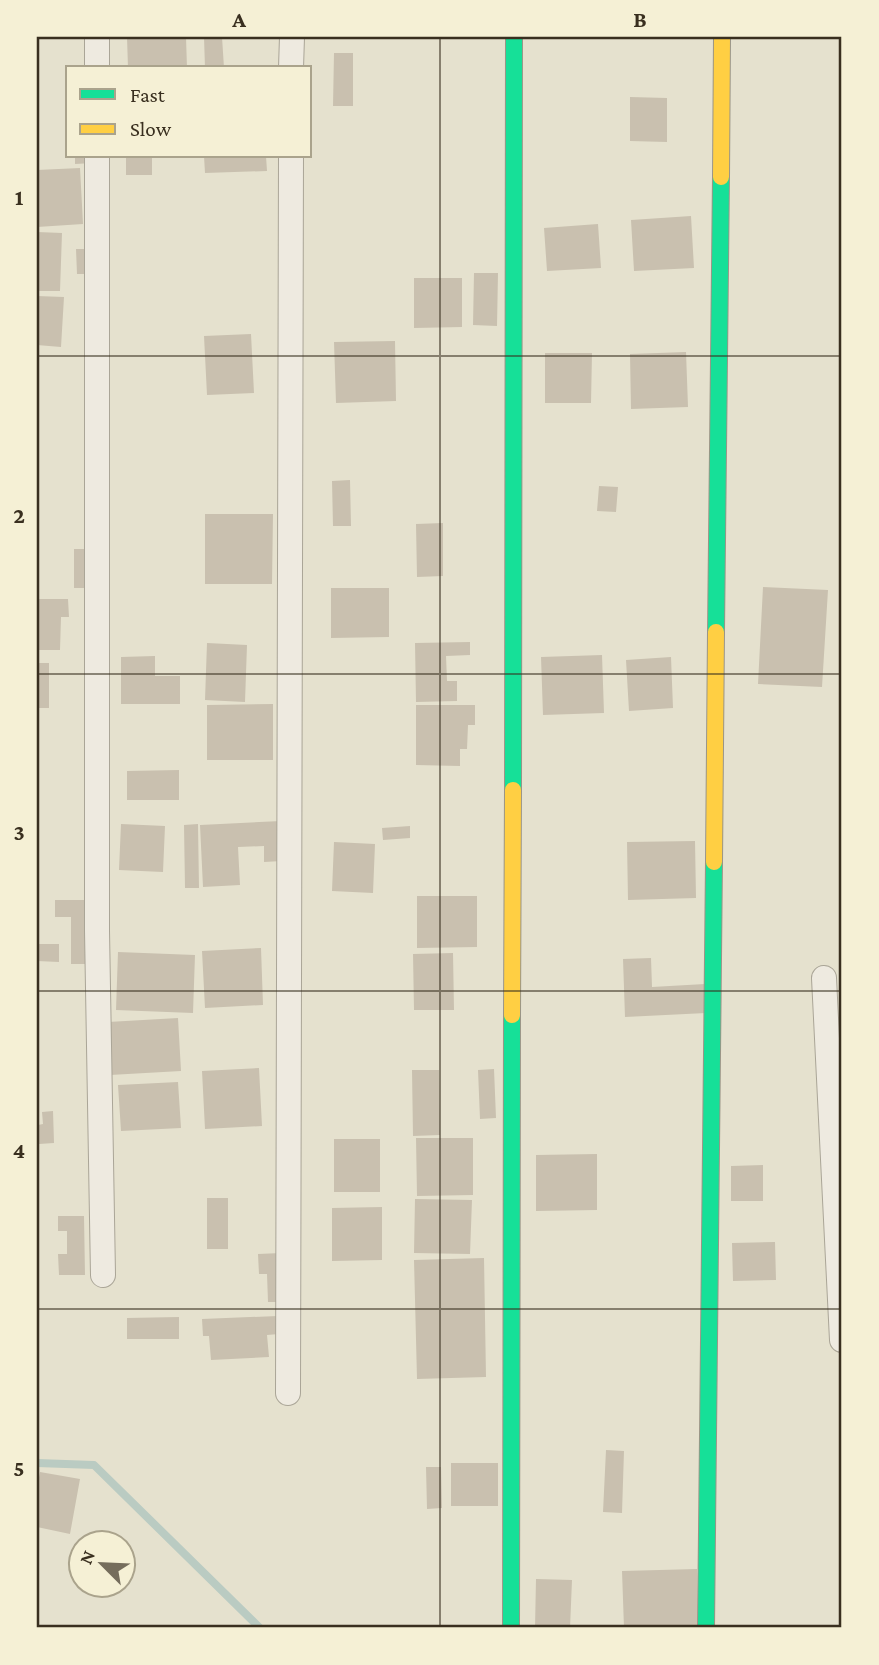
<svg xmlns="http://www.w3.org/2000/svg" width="879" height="1665" font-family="'Crimson Pro',serif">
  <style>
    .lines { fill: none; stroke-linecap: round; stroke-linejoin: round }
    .stream { stroke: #bacbc2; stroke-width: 8 }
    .building { fill: #c9c0af }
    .street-casing { stroke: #aaa597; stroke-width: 26 }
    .fast-casing { stroke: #9a9587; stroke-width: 18 }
    .slow-casing { stroke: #9a9587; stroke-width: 18 }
    .street { stroke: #eeeae0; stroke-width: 24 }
    .fast { stroke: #16e098; stroke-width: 16 }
    .slow { stroke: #ffcf43; stroke-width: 16 }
    .grid { fill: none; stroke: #392f1f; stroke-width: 2; stroke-opacity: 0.55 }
    .neatline { fill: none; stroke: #392f1f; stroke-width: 2.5 }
    .grid-label { font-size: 23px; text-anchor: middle; font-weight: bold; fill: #392f1f }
  </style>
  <rect width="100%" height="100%" fill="#e5e1ce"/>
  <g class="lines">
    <path class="stream" d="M 37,1463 L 94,1465 L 260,1628"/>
  </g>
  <path class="building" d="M 127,37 L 186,37 L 187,68 L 128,68 Z
    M 204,37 L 222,37 L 224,68 L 205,68 Z
    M 334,53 L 353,53 L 353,106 L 333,106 Z
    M 630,97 L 667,98 L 667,142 L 630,141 Z
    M 75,156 L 92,156 L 93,163 L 75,164 Z
    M 126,156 L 152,156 L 152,175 L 126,175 Z
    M 204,156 L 266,156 L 267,171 L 205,173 Z
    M 80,168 L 83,224 L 37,227 L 37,170 Z
    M 691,216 L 694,268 L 634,271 L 631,220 Z
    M 598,224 L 601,268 L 547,271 L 544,228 Z
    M 37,232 L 62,233 L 60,291 L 37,291 Z
    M 76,249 L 91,249 L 92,274 L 77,274 Z
    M 474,273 L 498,273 L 497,326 L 473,325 Z
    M 414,278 L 462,278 L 462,327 L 414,328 Z
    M 37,296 L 64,297 L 61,347 L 37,345 Z
    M 251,334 L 254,393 L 207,395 L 204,336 Z
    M 395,341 L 396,401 L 336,403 L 334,342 Z
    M 686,352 L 688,407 L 631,409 L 630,354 Z
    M 545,353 L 592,353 L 591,403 L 545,403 Z
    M 350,480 L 351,526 L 333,526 L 332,481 Z
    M 599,486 L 618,487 L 616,512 L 597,511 Z
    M 205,514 L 273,514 L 272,584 L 205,584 Z
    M 443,523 L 443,576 L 417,577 L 416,524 Z
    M 74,549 L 90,549 L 89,588 L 74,588 Z
    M 763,587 L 828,590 L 822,687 L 758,684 Z
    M 331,588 L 389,588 L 389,637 L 331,638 Z
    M 37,599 L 68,599 L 69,617 L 61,617 L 60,650 L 37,650 Z
    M 470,642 L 470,655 L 446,656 L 447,681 L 457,681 L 457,701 L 416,702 L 415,643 Z
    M 207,643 L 247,645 L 245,702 L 205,700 Z
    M 602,655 L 604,713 L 543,715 L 541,657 Z
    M 155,656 L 155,676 L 180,676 L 180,704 L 121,704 L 121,657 Z
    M 671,657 L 673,708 L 629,711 L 626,660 Z
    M 37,663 L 49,663 L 49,708 L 37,708 Z
    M 273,704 L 273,760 L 207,760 L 207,705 Z
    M 416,705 L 475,705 L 475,725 L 468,725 L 467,749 L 460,749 L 460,766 L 416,765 Z
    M 840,725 L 842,725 L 842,750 L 839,750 Z
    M 179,770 L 179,800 L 127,800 L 127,771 Z
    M 281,821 L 282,861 L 264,862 L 264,846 L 238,847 L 240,885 L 203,887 L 200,825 Z
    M 121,824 L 165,826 L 163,872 L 119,870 Z
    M 198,824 L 199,888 L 185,888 L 184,825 Z
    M 410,826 L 410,838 L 383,840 L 382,828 Z
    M 695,841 L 696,898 L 628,900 L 627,842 Z
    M 334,842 L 375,844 L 373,893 L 332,891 Z
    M 417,896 L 477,896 L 477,947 L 417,948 Z
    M 55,900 L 87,900 L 88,964 L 71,964 L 71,917 L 55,917 Z
    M 37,944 L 59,944 L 59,962 L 37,961 Z
    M 261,948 L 263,1005 L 205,1008 L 202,951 Z
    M 118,952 L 195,955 L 193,1013 L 116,1010 Z
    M 453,953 L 454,1010 L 414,1010 L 413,954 Z
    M 651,958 L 652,987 L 705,984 L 706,1013 L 625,1017 L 623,959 Z
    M 178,1018 L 181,1071 L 110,1075 L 108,1022 Z
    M 259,1068 L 262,1126 L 205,1129 L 202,1071 Z
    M 494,1069 L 496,1118 L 480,1119 L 478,1070 Z
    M 412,1070 L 439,1070 L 440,1135 L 413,1136 Z
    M 178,1082 L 181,1128 L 121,1131 L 118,1085 Z
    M 53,1111 L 54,1143 L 39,1144 L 38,1125 L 43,1124 L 42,1112 Z
    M 416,1138 L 473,1138 L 473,1195 L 417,1196 Z
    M 334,1139 L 380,1139 L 380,1192 L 334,1192 Z
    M 597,1154 L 597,1210 L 536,1211 L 536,1155 Z
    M 763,1165 L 763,1201 L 731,1201 L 731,1166 Z
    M 207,1198 L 228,1198 L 228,1249 L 207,1249 Z
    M 415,1199 L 472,1200 L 470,1254 L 414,1253 Z
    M 382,1207 L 382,1260 L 332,1261 L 332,1208 Z
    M 58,1216 L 84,1216 L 85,1275 L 59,1275 L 58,1254 L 67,1254 L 67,1231 L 58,1231 Z
    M 775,1242 L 776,1280 L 733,1281 L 732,1243 Z
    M 281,1253 L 281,1302 L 268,1302 L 267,1274 L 259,1274 L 258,1254 Z
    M 484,1258 L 486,1377 L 417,1379 L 414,1260 Z
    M 278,1316 L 279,1334 L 267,1335 L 269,1357 L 211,1360 L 209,1336 L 203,1336 L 202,1319 Z
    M 179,1317 L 179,1339 L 127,1339 L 127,1318 Z
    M 606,1450 L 624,1451 L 622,1513 L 603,1512 Z
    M 451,1463 L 498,1463 L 498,1506 L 451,1506 Z
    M 426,1467 L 441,1467 L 442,1508 L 427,1509 Z
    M 40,1472 L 80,1479 L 70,1534 L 37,1527 L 37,1488 Z
    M 697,1569 L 698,1628 L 624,1628 L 622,1571 Z
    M 536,1579 L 572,1580 L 570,1628 L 535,1628 Z"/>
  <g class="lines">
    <defs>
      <path id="street" d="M 97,68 L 97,37
        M 291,68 L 292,37
        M 97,156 L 97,931 L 103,1275
        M 824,978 L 842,1340
        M 288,1393 L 291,156"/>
      <path id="fast" d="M 716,632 L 721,177
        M 513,790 L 514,37
        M 511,1628 L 512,1015
        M 706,1628 L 714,862"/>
      <path id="slow" d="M 721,177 L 722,37
        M 714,862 L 716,632
        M 512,1015 L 513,790"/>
    </defs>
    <use href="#street" class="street-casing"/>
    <use href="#fast" class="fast-casing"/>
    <use href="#slow" class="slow-casing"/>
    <use href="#street" class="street"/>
    <use href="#fast" class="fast"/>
    <use href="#slow" class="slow"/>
  </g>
  <path class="grid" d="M 440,37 L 440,1628M 37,356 L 842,356M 37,674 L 842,674M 37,991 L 842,991M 37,1309 L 842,1309"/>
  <rect width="879" height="1665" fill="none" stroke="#f5f0d5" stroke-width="77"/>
  <rect x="66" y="66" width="245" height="91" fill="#f5f0d5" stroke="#aaa38c" stroke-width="2"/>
  <rect x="80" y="89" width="35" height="10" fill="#16e098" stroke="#aaa38c" stroke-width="2"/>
  <text x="130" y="102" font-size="21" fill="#392f1f">Fast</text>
  <rect x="80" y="124" width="35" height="10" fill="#ffcf43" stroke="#aaa38c" stroke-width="2"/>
  <text x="130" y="136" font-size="21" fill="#392f1f">Slow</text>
  <g transform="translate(102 1564) rotate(294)"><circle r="33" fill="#f5f0d5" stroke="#aaa38c" stroke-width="2"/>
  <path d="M0-5L12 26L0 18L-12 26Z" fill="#756d5c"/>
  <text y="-10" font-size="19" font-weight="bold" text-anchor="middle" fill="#392f1f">N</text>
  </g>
  <rect x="38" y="38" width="802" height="1588" class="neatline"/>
  <g class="grid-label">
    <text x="239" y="27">A</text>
    <text x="640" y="27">B</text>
    <text x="19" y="205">1</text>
    <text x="19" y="523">2</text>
    <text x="19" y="840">3</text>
    <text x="19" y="1158">4</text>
    <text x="19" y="1476">5</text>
  </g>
</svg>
